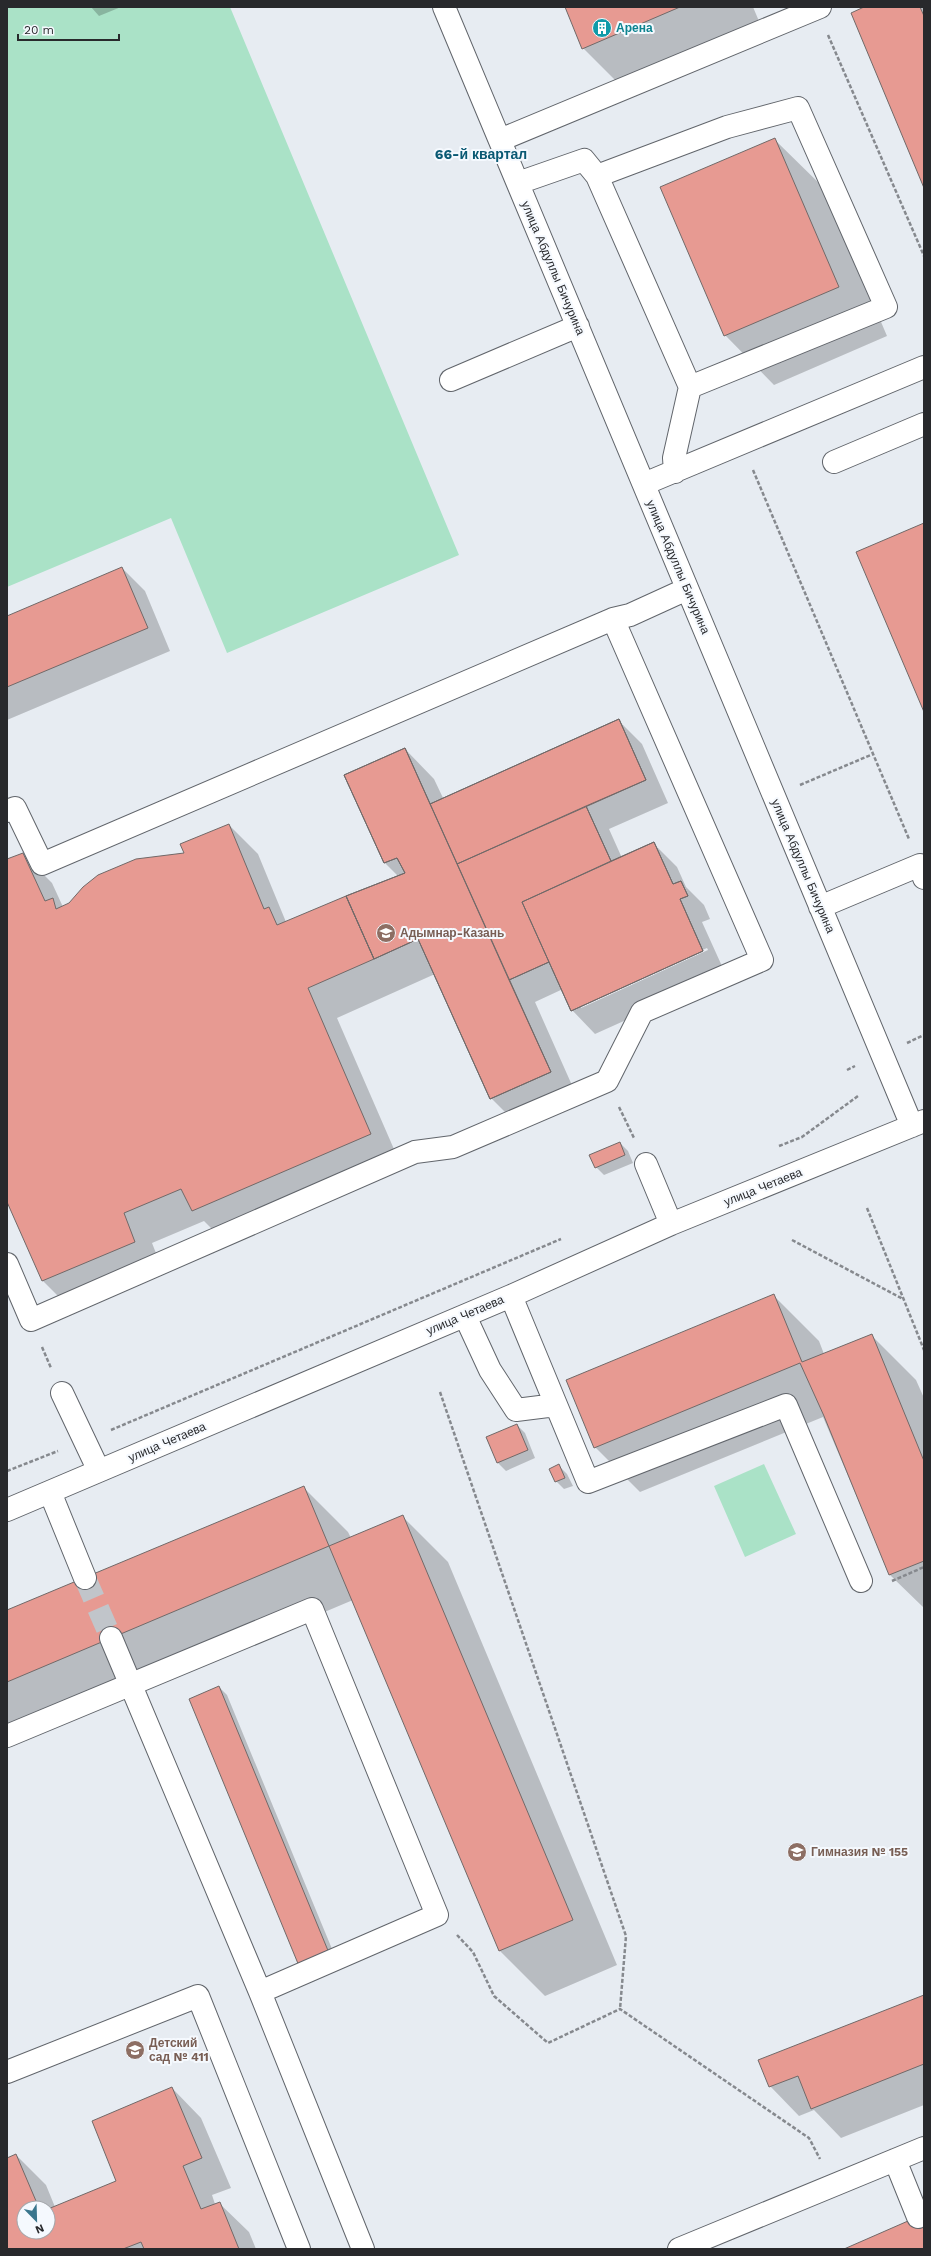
<svg xmlns="http://www.w3.org/2000/svg" width="931" height="2256" font-family="'Work Sans',sans-serif">
  <style>
    .green { fill: #aae2c7 }
    .shadow { fill: #0003; fill-rule: evenodd }
    .building { fill: #e79a92; stroke: #716968 }
    .lines { fill: none; stroke-linecap: round; stroke-linejoin: round }
    .minor-tunnel { stroke: #c1c5ca; stroke-width: 22; stroke-dasharray: 22 11; stroke-linecap: butt }
    .minor-casing { stroke: #61656b; stroke-width: 24 }
    .path { stroke: #86898e; stroke-width: 2.5; stroke-dasharray: 4 2; stroke-linecap: butt }
    .minor { stroke: #fff; stroke-width: 22 }
    .labels { text-anchor: middle; dominant-baseline: central; stroke-width: 4; stroke-linejoin: round; paint-order: stroke }
    .culture-label { font-size: 12px; font-weight: bold; fill: #0d838f; stroke: #f5f9fe; text-anchor: start }
    .street-label { font-size: 12px; fill: #28292c; stroke: #f5f9fe }
    .education-label { font-size: 12px; font-weight: bold; fill: #785e54; stroke: #f5f9fe; text-anchor: start }
    .quarter-label { font-size: 14px; font-weight: bold; fill: #0a5973; stroke: #f5f9fe }
  </style>
  <rect width="100%" height="100%" fill="#e7ecf2"/>
  <path class="green" d="M 7,7 L 230,7 L 459,555 L 227,653 L 171,518 L 7,587 Z
    M 764,1464 L 796,1534 L 745,1557 L 714,1486 Z"/>
  <path class="shadow" d="M 91,7 L 121,7 L 99,16 Z
    M 566,7 L 753,7 L 767,40 L 632,97 L 583,48 Z
    M 864,7 L 924,7 L 924,185 L 865,8 Z
    M 774,139 L 824,188 L 887,336 L 774,385 L 725,335 Z
    M 122,568 L 145,591 L 170,651 L 7,720 L 7,617 Z
    M 619,721 L 642,744 L 668,803 L 609,829 L 622,858 L 653,843 L 677,867 L 686,887 L 704,905 L 710,919 L 702,922 L 726,975 L 595,1034 L 572,1010 L 563,989 L 535,1002 L 579,1101 L 520,1127 L 491,1098 L 435,974 L 337,1018 L 400,1163 L 222,1239 L 204,1221 L 152,1243 L 163,1271 L 72,1310 L 43,1281 L 7,1200 L 7,861 L 23,854 L 52,883 L 63,907 L 185,854 L 229,825 L 258,854 L 286,922 L 399,877 L 385,863 L 405,749 L 434,779 L 444,800 ZM 707,948 L 708,950 L 581,1008 L 581,1005 Z
    M 620,1143 L 628,1151 L 633,1163 L 604,1175 L 596,1167 Z
    M 774,1296 L 819,1341 L 824,1354 L 871,1335 L 916,1380 L 924,1398 L 924,1608 L 890,1575 L 823,1417 L 640,1492 L 595,1447 Z
    M 517,1425 L 525,1433 L 535,1458 L 506,1471 L 498,1463 L 487,1438 Z
    M 559,1466 L 567,1474 L 573,1486 L 564,1489 L 556,1481 Z
    M 303,1487 L 348,1532 L 351,1538 L 403,1517 L 448,1562 L 617,1965 L 545,1996 L 500,1951 L 353,1600 L 7,1746 L 7,1612 Z
    M 219,1687 L 227,1695 L 337,1961 L 307,1973 Z
    M 924,1996 L 924,2105 L 841,2138 L 814,2110 L 799,2116 L 770,2086 Z
    M 172,2088 L 201,2118 L 231,2188 L 212,2195 L 215,2204 L 219,2203 L 249,2232 L 256,2249 L 7,2249 L 7,2159 L 16,2155 L 46,2185 L 55,2207 L 118,2181 ZM 24,2208 L 48,2208 L 48,2232 L 24,2232 Z"/>
  <path class="building" d="M 565,7 L 680,7 L 582,49 Z
    M 864,7 L 920,7 L 924,16 L 924,188 L 851,13 Z
    M 775,138 L 839,287 L 724,336 L 660,187 Z
    M 924,523 L 924,712 L 856,552 Z
    M 122,567 L 148,628 L 7,687 L 7,616 Z
    M 619,719 L 646,780 L 586,806 L 611,861 L 654,842 L 673,884 L 681,881 L 688,896 L 680,899 L 703,951 L 571,1011 L 549,962 L 509,980 L 551,1072 L 490,1099 L 418,939 L 374,959 L 346,896 L 405,873 L 397,858 L 384,863 L 344,775 L 405,748 L 430,804 Z
    M 619,719 L 646,780 L 457,864 L 430,804 Z
    M 405,748 L 551,1072 L 490,1099 L 418,939 L 374,959 L 346,896 L 405,873 L 397,858 L 384,863 L 344,775 Z
    M 586,806 L 611,861 L 522,902 L 549,962 L 509,980 L 457,864 Z
    M 229,824 L 264,909 L 269,907 L 277,925 L 346,896 L 374,959 L 308,988 L 371,1134 L 192,1211 L 181,1189 L 124,1213 L 135,1242 L 42,1281 L 7,1202 L 7,859 L 23,853 L 45,901 L 53,898 L 56,909 L 69,903 L 83,887 L 98,875 L 136,859 L 184,853 L 180,844 Z
    M 654,842 L 673,884 L 681,881 L 688,896 L 680,899 L 703,951 L 571,1011 L 522,902 Z
    M 620,1142 L 625,1155 L 595,1168 L 589,1155 Z
    M 774,1294 L 802,1362 L 872,1334 L 924,1461 L 924,1561 L 889,1575 L 824,1416 L 800,1363 L 594,1448 L 566,1380 Z
    M 517,1424 L 528,1450 L 497,1463 L 486,1437 Z
    M 559,1464 L 565,1478 L 555,1482 L 549,1469 Z
    M 304,1486 L 329,1546 L 7,1682 L 7,1610 Z
    M 403,1515 L 573,1920 L 499,1951 L 329,1546 Z
    M 219,1686 L 329,1953 L 299,1966 L 189,1699 Z
    M 924,1995 L 924,2064 L 811,2109 L 798,2076 L 769,2087 L 758,2060 Z
    M 172,2087 L 202,2158 L 183,2166 L 201,2209 L 220,2202 L 239,2249 L 144,2249 L 141,2242 L 123,2249 L 7,2249 L 7,2158 L 16,2154 L 39,2208 L 24,2208 L 24,2232 L 48,2232 L 48,2209 L 116,2181 L 92,2121 Z
    M 924,2214 L 924,2249 L 844,2249 Z"/>
  <g class="lines">
    <path class="minor-tunnel" d="M 85,1578 L 111,1638"/>
    <defs>
      <path id="minor" d="M 444,7 L 912,1126
        M 500,140 L 820,7
        M 518,183 L 584,160 L 597,176 L 690,387 L 886,307 L 798,108 L 727,127 L 597,176
        M 451,380 L 578,326
        M 834,462 L 924,424
        M 675,472 L 674,458 L 690,387
        M 644,484 L 924,367
        M 613,619 L 630,615 L 687,589
        M 7,811 L 15,808 L 42,864 L 613,619 L 762,960 L 642,1012 L 607,1081 L 453,1147 L 415,1152 L 31,1320 L 7,1264
        M 820,907 L 920,865 L 924,878
        M 646,1164 L 671,1224
        M 511,1296 L 588,1482 L 786,1405 L 861,1581
        M 465,1316 L 490,1370 L 516,1410 L 556,1405
        M 62,1393 L 99,1471
        M 50,1492 L 85,1578
        M 7,1510 L 511,1296 L 671,1224 L 924,1121
        M 111,1638 L 260,1992 L 363,2249
        M 7,1736 L 312,1609 L 437,1915 L 260,1992
        M 7,2072 L 198,1996 L 299,2249
        M 895,2160 L 918,2217
        M 679,2249 L 924,2148"/>
    </defs>
    <use href="#minor" class="minor-casing"/>
    <path class="path" d="M 828,35 L 924,256
      M 753,470 L 909,839
      M 800,785 L 873,754
      M 907,1043 L 924,1035
      M 847,1070 L 855,1066
      M 619,1107 L 634,1138
      M 779,1146 L 802,1137 L 858,1096
      M 867,1208 L 924,1350
      M 792,1240 L 903,1299
      M 42,1347 L 51,1368
      M 440,1392 L 626,1936 L 620,2009
      M 111,1430 L 561,1239
      M 7,1471 L 58,1451
      M 892,1581 L 924,1567
      M 457,1935 L 473,1952 L 494,1996 L 548,2043 L 620,2009 L 809,2138 L 820,2159"/>
    <use href="#minor" class="minor"/>
  </g>
  <defs>
    <symbol id="building-disc" viewBox="-11 -11 22 22"><circle r="9.5" fill="#0f9aa8" stroke="#f5f9fe"/><path d="M-4-6H4V6H1V3H-1V6H-4ZM-2.5-4.3h1.7v1.8h-1.7ZM.8-4.3h1.7v1.8H.8ZM-2.5-1h1.7V.8h-1.7ZM.8-1h1.7V.8H.8Z" fill="#fff"/></symbol>
    <symbol id="school-disc" viewBox="-11 -11 22 22"><circle r="9.5" fill="#8d6e63" stroke="#f5f9fe"/><path d="M0-5L7-2L0 1L-7-2ZM-4 1L0 2.5L4 1V4Q0 6-4 4Z" fill="#fff"/></symbol>
  </defs>
  <g fill-rule="evenodd">
    <use href="#building-disc" x="591" y="17" width="22" height="22"/>
    <use href="#school-disc" x="375" y="922" width="22" height="22"/>
    <use href="#school-disc" x="786" y="1841" width="22" height="22"/>
    <use href="#school-disc" x="124" y="2039" width="22" height="22"/>
  </g>
  <g class="labels">
    <g class="culture-label">
      <text x="616" y="28">Арена</text>
    </g>
    <g class="street-label">
      <text transform="translate(553 268) rotate(67)">улица Абдуллы Бичурина</text>
      <text transform="translate(678 567) rotate(67)">улица Абдуллы Бичурина</text>
      <text transform="translate(803 866) rotate(67)">улица Абдуллы Бичурина</text>
      <text transform="translate(763 1187) rotate(-22)">улица Четаева</text>
      <text transform="translate(465 1315) rotate(-23)">улица Четаева</text>
      <text transform="translate(167 1442) rotate(-23)">улица Четаева</text>
    </g>
    <g class="education-label">
      <text x="400" y="933">Адымнар-Казань</text>
      <text x="811" y="1852">Гимназия № 155</text>
      <text x="149" y="2043">Детский<tspan x="149" dy="14">сад № 411</tspan></text>
    </g>
    <g class="quarter-label">
      <text x="481" y="154">66-й квартал</text>
    </g>
  </g>
  <rect width="931" height="2256" fill="none" stroke="#28292c" stroke-width="16"/>
  <g transform="translate(36 2220) rotate(157)"><circle r="19" fill="#f5f9fe" stroke="#a3a6aa"/>
  <path d="M0-3L7 15L0 10L-7 15Z" fill="#3a768d"/>
  <text y="-6" font-size="11" font-weight="bold" text-anchor="middle" fill="#28292c">N</text>
  </g>
  <path d="M18 34v6h101v-6" fill="none" stroke="#28292c" stroke-width="2"/>
  <text x="24" y="34" font-size="12" fill="#28292c" stroke="#f5f9fe" stroke-width="3" paint-order="stroke">20 m</text>
</svg>
